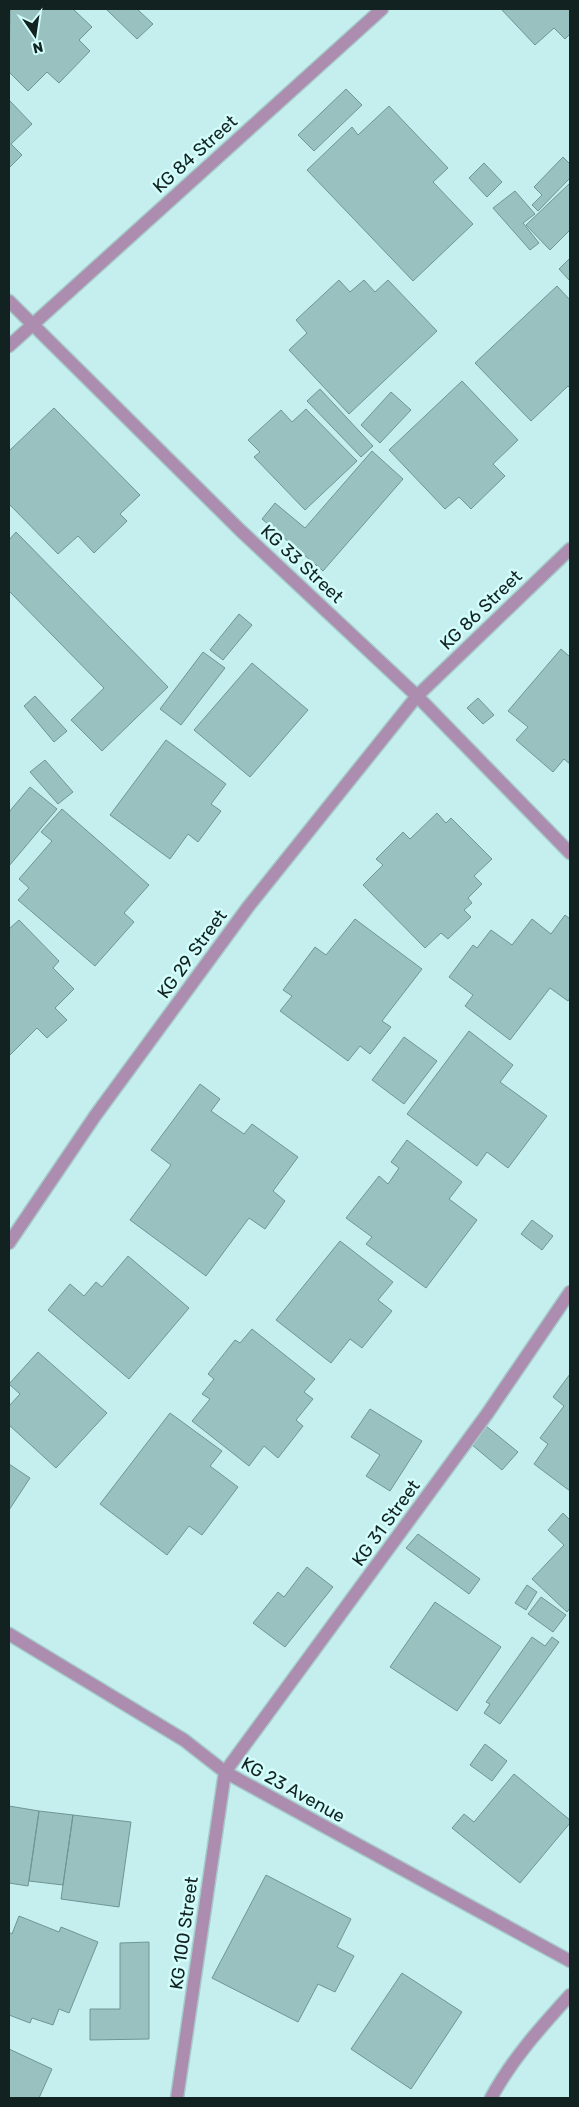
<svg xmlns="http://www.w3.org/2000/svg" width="579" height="2107" font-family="Rubik,sans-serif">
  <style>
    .building { fill: #98c1c0; stroke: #6e9695 }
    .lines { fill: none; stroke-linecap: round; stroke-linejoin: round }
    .minor-casing { stroke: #a5cac9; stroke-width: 15 }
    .minor { stroke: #ac8caf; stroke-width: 12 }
    .labels { text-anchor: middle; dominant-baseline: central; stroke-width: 5; stroke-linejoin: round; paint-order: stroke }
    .street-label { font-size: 18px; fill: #122221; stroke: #d2fdfb }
  </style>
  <rect width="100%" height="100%" fill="#c5efee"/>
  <path class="building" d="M 10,9 L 73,9 L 92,27 L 79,40 L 90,51 L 59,83 L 47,72 L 28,91 L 9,72 Z
    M 108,9 L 137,9 L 153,24 L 137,39 L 107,10 Z
    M 501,9 L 570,9 L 570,34 L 565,39 L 554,28 L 535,45 Z
    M 346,89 L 362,105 L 314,151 L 298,135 Z
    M 9,100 L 32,124 L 11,144 L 22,155 L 9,168 Z
    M 389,106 L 448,168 L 433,182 L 473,224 L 413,281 L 307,170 L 352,127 L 358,135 Z
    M 563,157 L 570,164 L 570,178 L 538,211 L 532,205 L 542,195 L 534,187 Z
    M 484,163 L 502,182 L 487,197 L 469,178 Z
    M 570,183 L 570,230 L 550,250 L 526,225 Z
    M 515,191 L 535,214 L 523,223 L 539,243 L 530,250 L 493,208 Z
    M 570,258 L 570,281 L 559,269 Z
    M 339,280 L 350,292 L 364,280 L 375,292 L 388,280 L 437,331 L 349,414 L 289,350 L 307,333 L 296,320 Z
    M 557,286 L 570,300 L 570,388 L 568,386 L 531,421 L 475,363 Z
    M 462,381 L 518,440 L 493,464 L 505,476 L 471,509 L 459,497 L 445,509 L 389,450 Z
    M 320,389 L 373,446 L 361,457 L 307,401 Z
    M 391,392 L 411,410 L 380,443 L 361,425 Z
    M 54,408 L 140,495 L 120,514 L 127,521 L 94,553 L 78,536 L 58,554 L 9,504 L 9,451 Z
    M 306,409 L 357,461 L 305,510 L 254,457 L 260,452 L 248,440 L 281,410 L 292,422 Z
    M 372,451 L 403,479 L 323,571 L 262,519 L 275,503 L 305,528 Z
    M 16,532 L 168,687 L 102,751 L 71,720 L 104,688 L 9,591 L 9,540 Z
    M 239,614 L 252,625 L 223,660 L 210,650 Z
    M 561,649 L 570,657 L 570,764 L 564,759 L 553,772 L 516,740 L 528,727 L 508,711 Z
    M 203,652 L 225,668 L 181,725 L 160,709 Z
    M 252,663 L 308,710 L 250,777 L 194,730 Z
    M 35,696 L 67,731 L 54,742 L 24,706 Z
    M 478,698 L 494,715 L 483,724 L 467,708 Z
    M 166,740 L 226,784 L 211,804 L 221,811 L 198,842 L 188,834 L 170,859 L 110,815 Z
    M 45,760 L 73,792 L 58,804 L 30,772 Z
    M 30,787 L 57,809 L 9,866 L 9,812 Z
    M 62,809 L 149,885 L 124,913 L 134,922 L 95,966 L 18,900 L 29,888 L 19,879 L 52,841 L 41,832 Z
    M 437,813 L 446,823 L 451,818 L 492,859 L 474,876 L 482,884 L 468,898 L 472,903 L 464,910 L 471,917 L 448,939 L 441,933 L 425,948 L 363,885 L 383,865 L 376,859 L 403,832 L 410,839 Z
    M 565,915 L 570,919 L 570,998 L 568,1001 L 550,988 L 510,1040 L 465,1006 L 473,995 L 449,977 L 473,945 L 477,948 L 491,930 L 512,945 L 532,919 L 551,934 Z
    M 355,919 L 422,969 L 382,1021 L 391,1027 L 370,1054 L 360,1046 L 348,1061 L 280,1011 L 292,996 L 283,990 L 315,947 L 326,955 Z
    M 19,920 L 59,961 L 53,968 L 74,989 L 55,1008 L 67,1020 L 47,1038 L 37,1028 L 9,1056 L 9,929 Z
    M 469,1031 L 513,1065 L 500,1082 L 547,1116 L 508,1168 L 487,1152 L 477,1166 L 407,1114 Z
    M 404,1037 L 437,1061 L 404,1104 L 372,1080 Z
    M 200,1084 L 220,1099 L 211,1111 L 244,1134 L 252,1124 L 298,1157 L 273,1191 L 285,1201 L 265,1229 L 249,1218 L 206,1276 L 130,1220 L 171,1165 L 151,1150 Z
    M 407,1140 L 462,1182 L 449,1199 L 477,1220 L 426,1288 L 366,1244 L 372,1237 L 346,1218 L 379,1176 L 388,1184 L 399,1168 L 391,1162 Z
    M 532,1220 L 553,1236 L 542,1250 L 521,1234 Z
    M 340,1241 L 393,1282 L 378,1300 L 392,1311 L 362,1348 L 350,1339 L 331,1363 L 276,1320 Z
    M 128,1256 L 189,1308 L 129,1379 L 48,1310 L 70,1284 L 84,1296 L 96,1282 L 102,1287 Z
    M 252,1329 L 315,1379 L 304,1392 L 313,1399 L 296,1420 L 303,1426 L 278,1458 L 264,1446 L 249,1466 L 192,1421 L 210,1399 L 202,1394 L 214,1379 L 208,1374 L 235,1340 L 240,1343 Z
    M 38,1352 L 107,1413 L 56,1468 L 9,1425 L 9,1406 L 20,1394 L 9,1384 Z
    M 570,1374 L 570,1491 L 534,1464 L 548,1444 L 540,1438 L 564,1406 L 553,1397 Z
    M 370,1409 L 422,1441 L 390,1491 L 366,1476 L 380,1455 L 351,1437 Z
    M 170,1413 L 222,1451 L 210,1466 L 238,1487 L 202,1535 L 189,1526 L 167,1555 L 100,1504 Z
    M 486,1426 L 518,1452 L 502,1470 L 471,1444 Z
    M 9,1464 L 30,1478 L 9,1510 Z
    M 563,1513 L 570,1520 L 570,1608 L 567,1612 L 532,1579 L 564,1545 L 548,1530 Z
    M 418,1534 L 480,1579 L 469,1594 L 406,1548 Z
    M 307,1567 L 333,1587 L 285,1647 L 253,1623 L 278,1592 L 284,1597 Z
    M 527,1585 L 537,1592 L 526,1610 L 515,1603 Z
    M 541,1597 L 566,1615 L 553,1632 L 528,1614 Z
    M 435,1602 L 501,1647 L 457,1711 L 390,1667 Z
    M 532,1637 L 545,1646 L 552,1637 L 559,1642 L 500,1724 L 484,1713 L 490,1704 L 486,1702 Z
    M 485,1744 L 507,1761 L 492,1781 L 470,1765 Z
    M 514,1774 L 570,1820 L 570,1823 L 520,1883 L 452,1828 L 464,1814 L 474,1822 Z
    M 9,1806 L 39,1811 L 28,1886 L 9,1883 Z
    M 39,1811 L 73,1815 L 63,1885 L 29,1881 Z
    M 73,1815 L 131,1822 L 119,1907 L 61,1899 Z
    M 266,1875 L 351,1919 L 337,1947 L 354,1956 L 335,1992 L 318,1984 L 298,2022 L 212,1978 Z
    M 19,1916 L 59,1932 L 61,1927 L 98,1942 L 69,2013 L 59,2009 L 53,2025 L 32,2018 L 30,2023 L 9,2015 L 9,1932 L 12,1934 Z
    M 149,1942 L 149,2039 L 90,2040 L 90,2009 L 120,2009 L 120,1943 Z
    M 402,1973 L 462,2012 L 411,2089 L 351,2049 Z
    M 9,2049 L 52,2069 L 39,2098 L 9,2098 Z"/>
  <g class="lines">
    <defs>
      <path id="minor" d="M 9,301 L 241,531 L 417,696 L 570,853
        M 9,346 L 382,9
        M 9,1243 L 95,1116 L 248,907 L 417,696 L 570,549
        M 9,1634 L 184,1740 L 225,1772 L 570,1961
        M 177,2098 L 225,1772 L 487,1414 L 570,1292
        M 491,2098 C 512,2059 541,2027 570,1995"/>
    </defs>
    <use href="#minor" class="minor-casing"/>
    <use href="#minor" class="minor"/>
  </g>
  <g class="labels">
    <g class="street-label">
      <text transform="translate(195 154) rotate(-42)">KG 84 Street</text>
      <text transform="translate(302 564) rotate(43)">KG 33 Street</text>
      <text transform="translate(481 610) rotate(-44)">KG 86 Street</text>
      <text transform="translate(192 954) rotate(-54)">KG 29 Street</text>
      <text transform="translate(386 1523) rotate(-54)">KG 31 Street</text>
      <text transform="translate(293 1790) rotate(29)">KG 23 Avenue</text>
      <text transform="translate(184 1933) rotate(-82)">KG 100 Street</text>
    </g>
  </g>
  <rect width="579" height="2107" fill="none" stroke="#122221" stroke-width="20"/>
  <g transform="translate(35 35) rotate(167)" stroke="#d2fdfb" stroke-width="4" paint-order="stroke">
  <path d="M0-4L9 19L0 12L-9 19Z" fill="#122221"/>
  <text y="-8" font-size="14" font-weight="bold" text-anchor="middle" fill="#122221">N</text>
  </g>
</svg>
